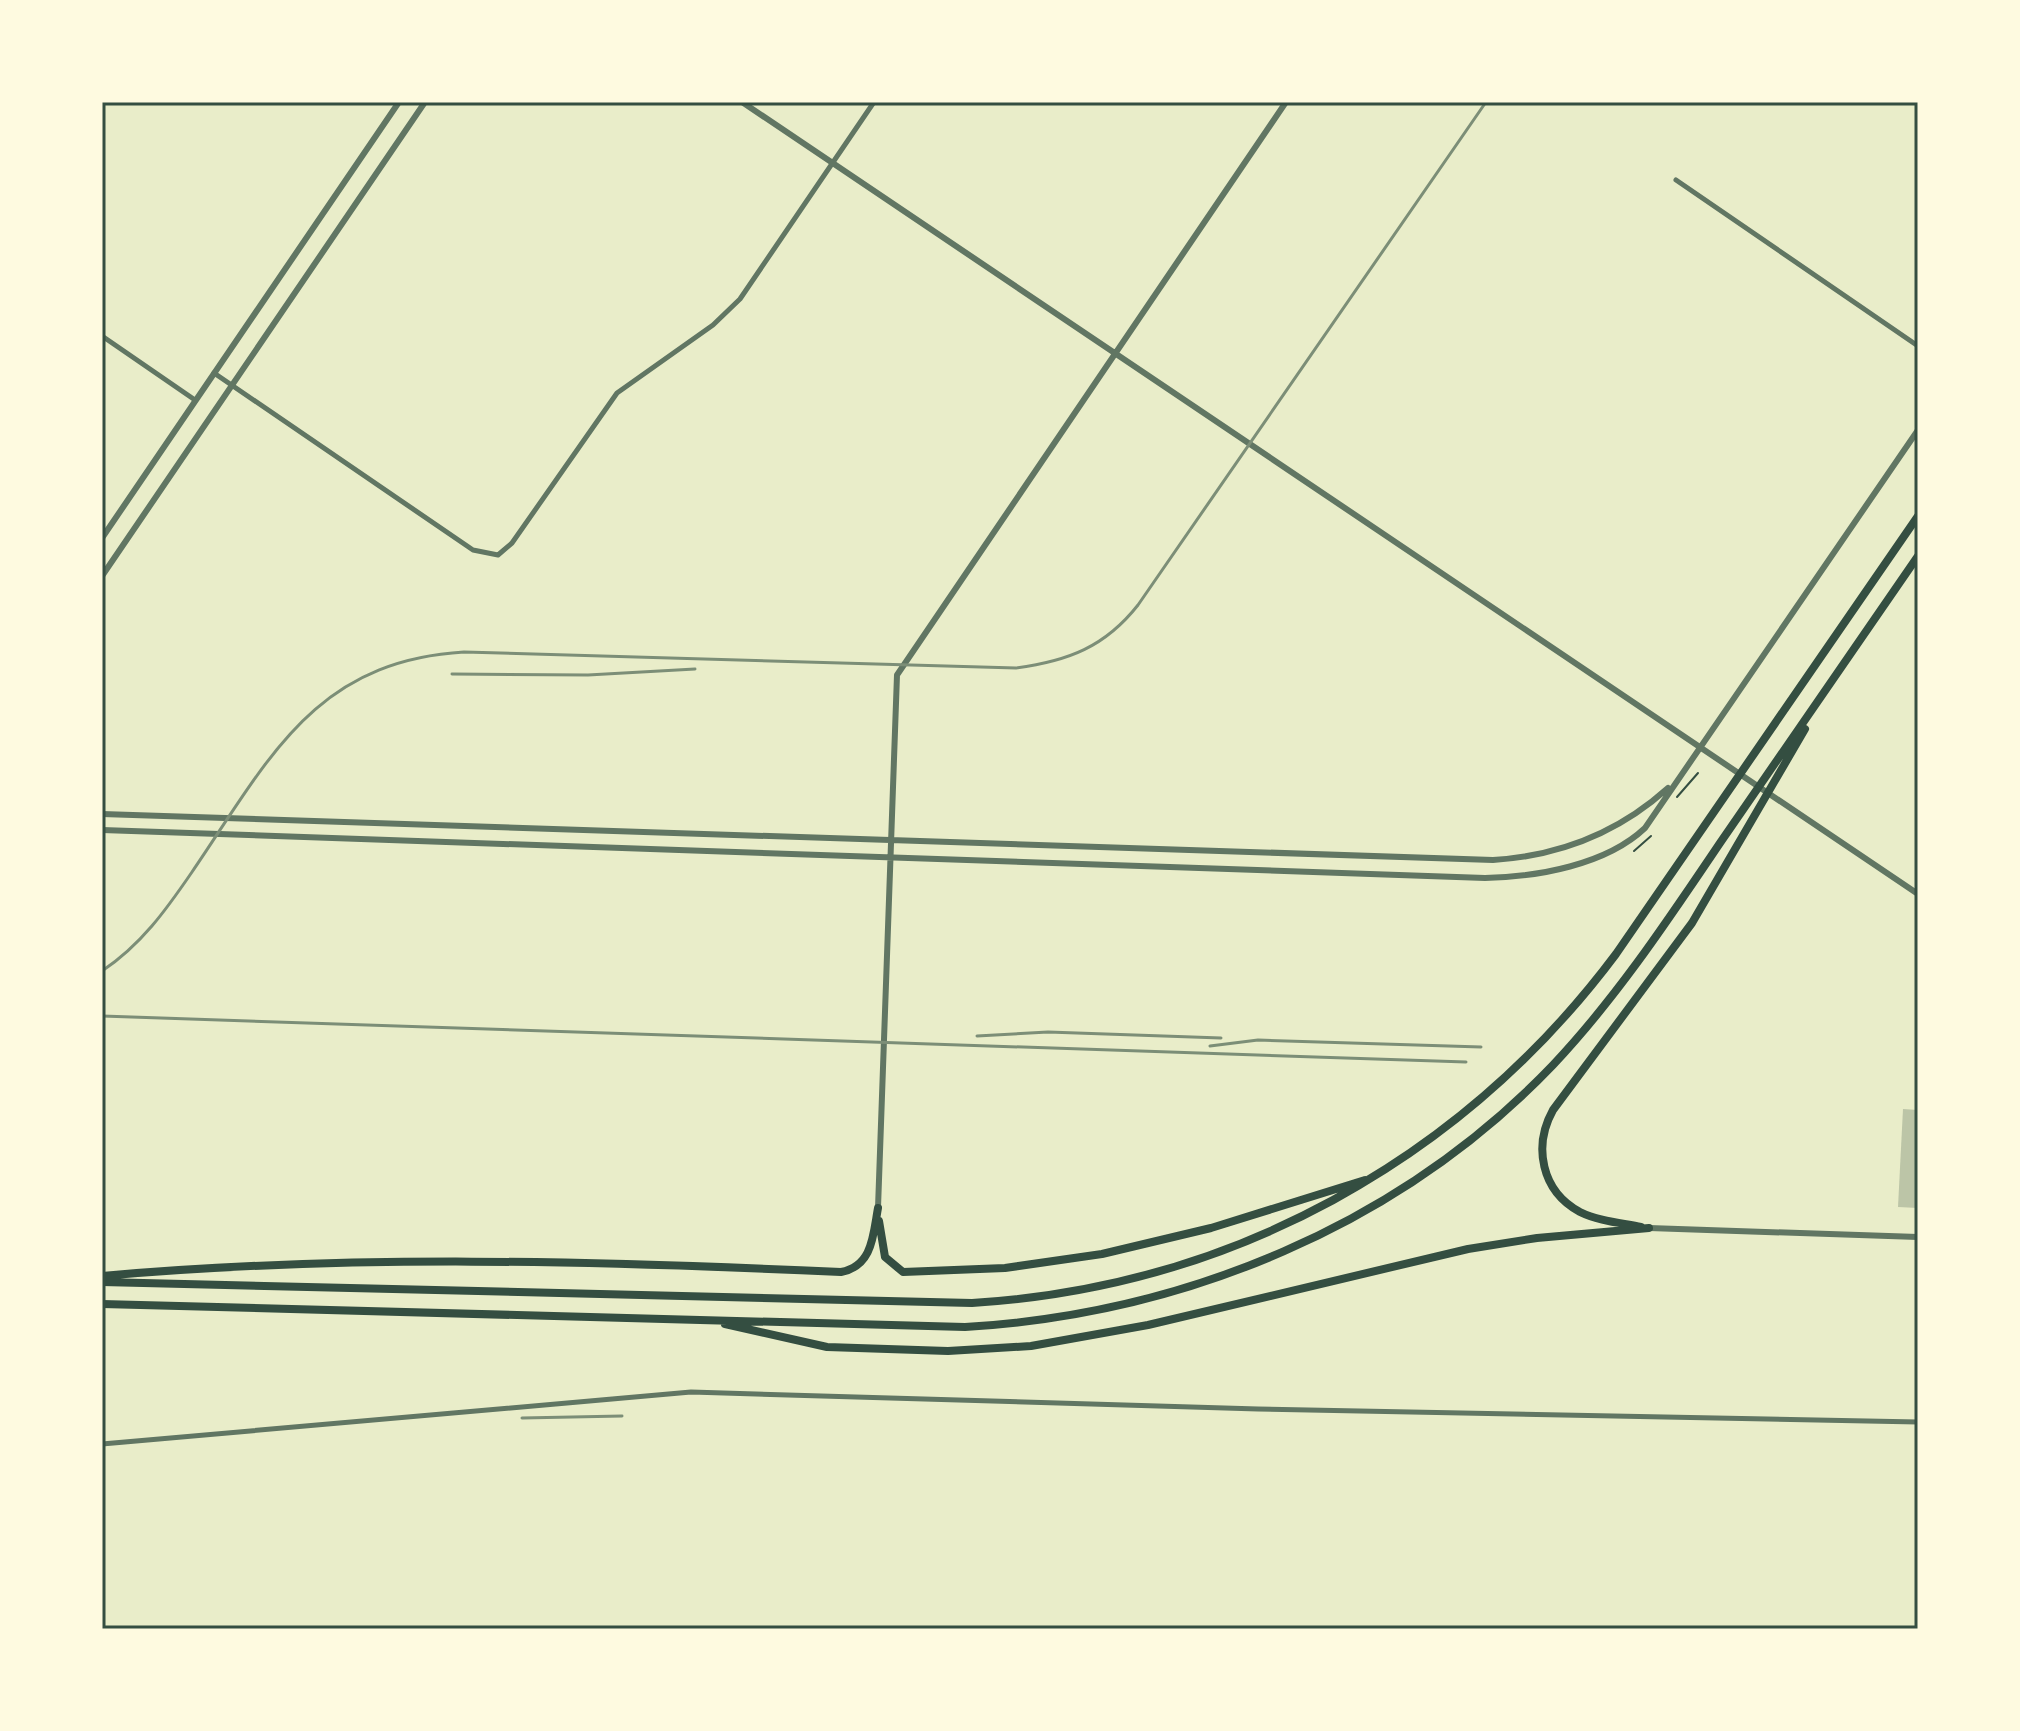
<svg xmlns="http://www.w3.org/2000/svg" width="2020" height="1731" font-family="Ubuntu,sans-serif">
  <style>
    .building { fill: #bcc5a7 }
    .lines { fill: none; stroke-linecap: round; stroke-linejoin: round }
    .path { stroke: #344e41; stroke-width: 2 }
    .minor { stroke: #617663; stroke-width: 5 }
    .tertiary { stroke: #617663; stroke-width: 6 }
    .motorway { stroke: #344e41; stroke-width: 8 }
    .rail { stroke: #7c8e77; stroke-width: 3 }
    .neatline { fill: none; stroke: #344e41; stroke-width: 3 }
  </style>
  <rect width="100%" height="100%" fill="#e9edc9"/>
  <path class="building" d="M 1903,1109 L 1918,1110 L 1918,1208 L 1898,1207 Z"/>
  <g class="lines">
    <path class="path" d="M 1677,797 L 1698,773
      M 1634,851 L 1651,836"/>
    <path class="minor" d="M 1676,180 L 1918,346
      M 102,336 L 195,400
      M 214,373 L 473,550 L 498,555 L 512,543 L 617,393 L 713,325 L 740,299 L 874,102
      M 102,1444 L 691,1392 L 1258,1409 L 1918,1422"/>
    <path class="tertiary" d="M 742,102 L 1918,894
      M 102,538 L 399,102
      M 102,576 L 425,102
      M 102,814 L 1493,860 C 1558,856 1618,833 1668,788
      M 102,830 L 1485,878 C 1537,877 1606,865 1645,828 L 1918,430
      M 878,1208 L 897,675 L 1286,102
      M 1649,1228 L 1918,1237"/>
    <path class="motorway" d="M 879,1221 L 885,1257 L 903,1272 L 1005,1268 L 1102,1254 L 1211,1228 L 1365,1180
      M 1641,1227 C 1621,1223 1598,1221 1580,1212 C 1541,1191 1533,1146 1553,1110 L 1692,923 L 1805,729
      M 102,1276 C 349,1254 594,1261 841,1272 C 873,1266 873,1235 878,1208
      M 102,1282 L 972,1303 C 1231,1287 1461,1161 1616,954 L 1918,516
      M 102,1304 L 965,1327 C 1185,1314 1400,1225 1553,1065 C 1617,997 1668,920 1720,843 C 1786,748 1852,652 1918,556
      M 725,1324 L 827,1347 L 948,1351 L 1031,1346 L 1148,1325 L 1468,1249 L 1537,1238 L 1649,1228"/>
    <path class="rail" d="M 452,674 L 588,675 L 695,669
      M 102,971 C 141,945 166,910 192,872 C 268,761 313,661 464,652 L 1016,668 C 1068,661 1105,647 1138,605 L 1486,102
      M 102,1016 L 1466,1062
      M 977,1036 L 1048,1032 L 1221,1038
      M 1210,1046 L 1258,1040 L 1481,1047
      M 522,1418 L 622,1416"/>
  </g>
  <rect width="2020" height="1731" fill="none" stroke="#fefae0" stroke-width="208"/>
  <rect x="104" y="104" width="1812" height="1523" class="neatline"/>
</svg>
